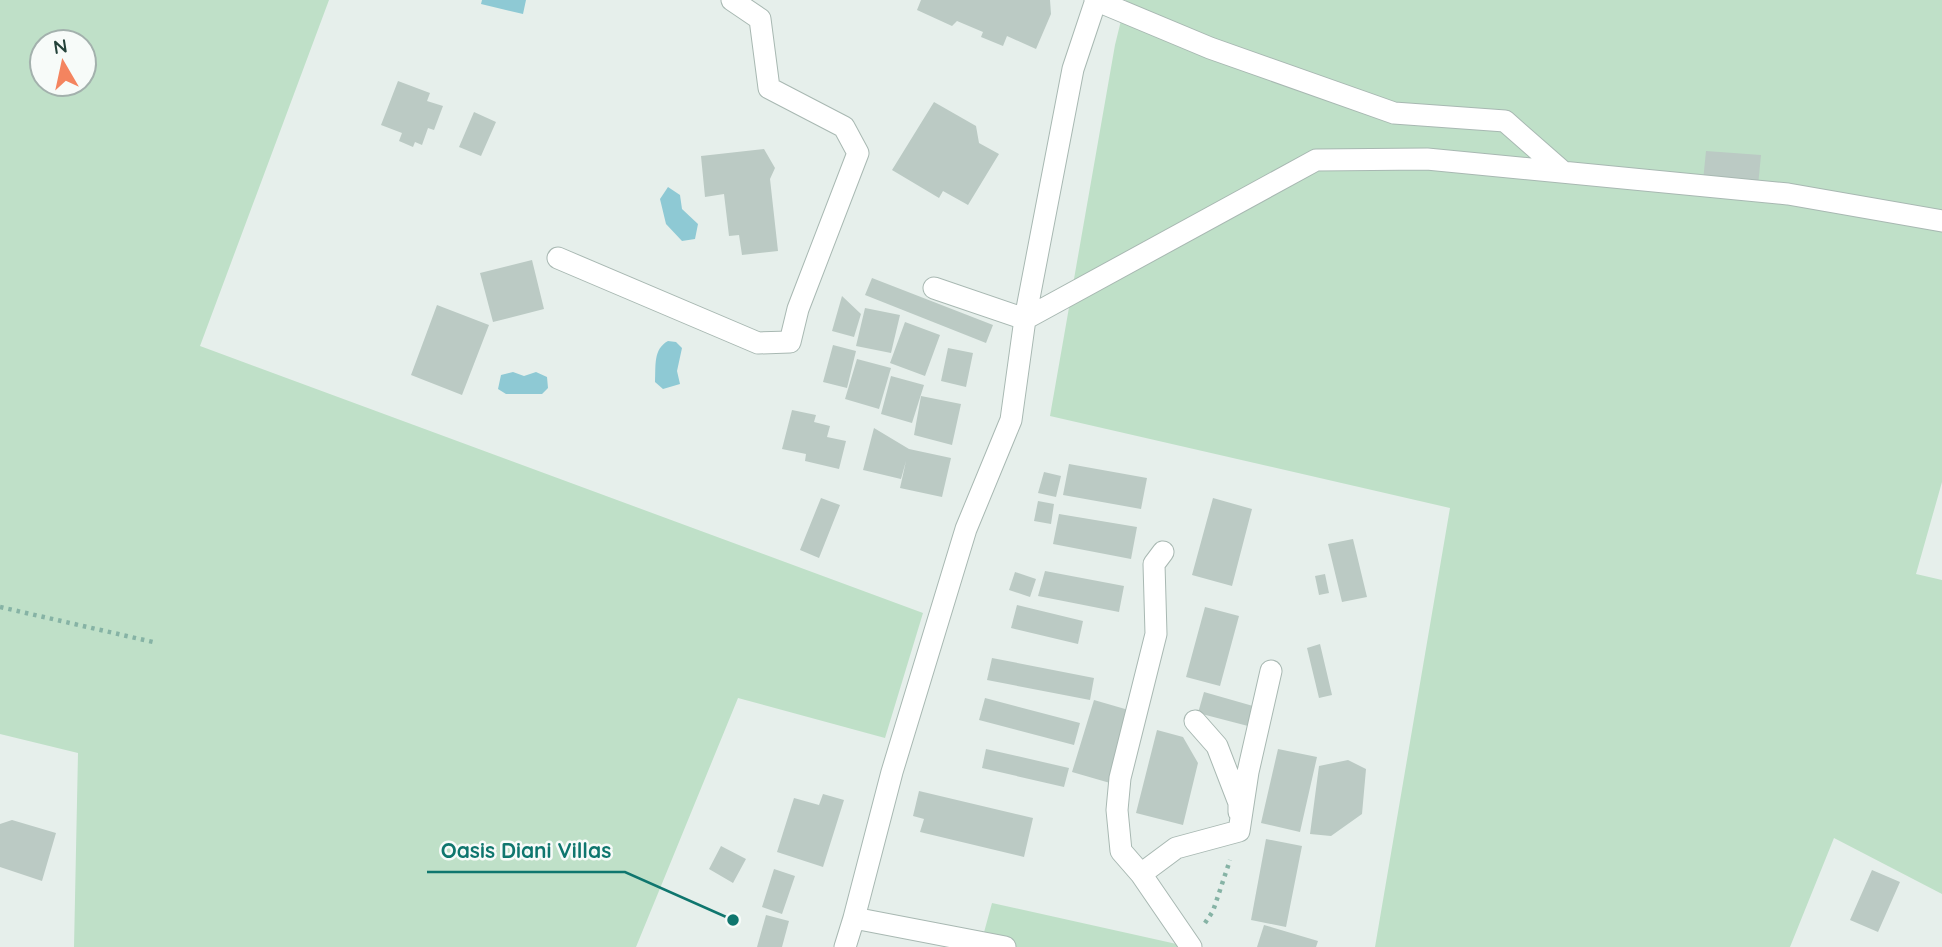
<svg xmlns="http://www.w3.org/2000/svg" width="1942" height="947" font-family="Quicksand,sans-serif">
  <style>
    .green { fill: #bfe0c8; fill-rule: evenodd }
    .water { fill: #8ec9d4 }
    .building { fill: #bbcac4 }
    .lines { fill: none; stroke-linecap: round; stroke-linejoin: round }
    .minor-casing { stroke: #a8b8b2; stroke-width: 23 }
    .path { stroke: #86b3a5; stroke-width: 4.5; stroke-dasharray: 3.5 5; stroke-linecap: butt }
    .minor { stroke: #fff; stroke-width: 21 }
    .leader { fill: none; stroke: #0f766e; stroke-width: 2.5 }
    .callout-dot { fill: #0f766e; stroke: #f7fbf9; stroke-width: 2.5 }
    .callout-label { font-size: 21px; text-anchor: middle; font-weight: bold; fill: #0f766e; stroke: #f7fbf9; stroke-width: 5; stroke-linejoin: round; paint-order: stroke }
  </style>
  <rect width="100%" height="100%" fill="#e6efeb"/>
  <path class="green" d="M 0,0 L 329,0 L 200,346 L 923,613 L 885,738 L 738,698 L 636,947 L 74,947 L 78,753 L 0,734 ZM 84,42 L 84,84 L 42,84 L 42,42 Z
    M 1126,0 L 1942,0 L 1942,482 L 1916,574 L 1942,580 L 1942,894 L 1834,838 L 1790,947 L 1375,947 L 1450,508 L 1050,416 L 1115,45 Z
    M 992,903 L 1190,947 L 980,947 Z"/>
  <path class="water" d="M 482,0 L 526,0 L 523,14 L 481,4 Z
    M 668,187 L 680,195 L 682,209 L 698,224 L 695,239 L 682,241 L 666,224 L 660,199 Z
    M 668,341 L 676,342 L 682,348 L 677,371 L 680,384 L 663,389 L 655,382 C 656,366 653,349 668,341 Z
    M 513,372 L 524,376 L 536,372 L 547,377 L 548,388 L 542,394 L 506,394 L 498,389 L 501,375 Z"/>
  <path class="building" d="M 921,0 L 1050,0 L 1051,14 L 1036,49 L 1007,36 L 1003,46 L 981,37 L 983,32 L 957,21 L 952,26 L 917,10 Z
    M 398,81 L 430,93 L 427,101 L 443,106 L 434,130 L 428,128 L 422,145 L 415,142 L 413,147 L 399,141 L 402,133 L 381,125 Z
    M 934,102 L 976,126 L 979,143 L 999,154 L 968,205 L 943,191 L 939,198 L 892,170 Z
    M 474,112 L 496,122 L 481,156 L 459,147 Z
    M 764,149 L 775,168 L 770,179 L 778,251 L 742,255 L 739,235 L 729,236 L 724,194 L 705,197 L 701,156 Z
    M 1706,151 L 1761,155 L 1758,186 L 1703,181 Z
    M 532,260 L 544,309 L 493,322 L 480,273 Z
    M 872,278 L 993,325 L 986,343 L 865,295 Z
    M 842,296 L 861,314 L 854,337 L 832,331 Z
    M 437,305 L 489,325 L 462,395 L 411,375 Z
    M 865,308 L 900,315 L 891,353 L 856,346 Z
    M 905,322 L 940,335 L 925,376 L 890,363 Z
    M 833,345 L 856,351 L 847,388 L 823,382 Z
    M 948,348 L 973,353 L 966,387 L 941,381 Z
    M 857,359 L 891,368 L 879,409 L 845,399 Z
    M 891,376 L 924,385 L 912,423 L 881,414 Z
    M 921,396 L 961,404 L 952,445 L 914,435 Z
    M 792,410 L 816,415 L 814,422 L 830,426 L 827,437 L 846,441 L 839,469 L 805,461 L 806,454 L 782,449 Z
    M 874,428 L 909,449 L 951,458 L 942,497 L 900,488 L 906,461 L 901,479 L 863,470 Z
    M 1069,464 L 1147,478 L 1141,509 L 1063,495 Z
    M 1044,472 L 1061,476 L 1056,497 L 1038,493 Z
    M 821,498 L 840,505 L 819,558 L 800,550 Z
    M 1213,498 L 1252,509 L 1232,586 L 1192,575 Z
    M 1038,501 L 1054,504 L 1051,524 L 1034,521 Z
    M 1059,514 L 1137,527 L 1131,559 L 1053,544 Z
    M 1353,539 L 1367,597 L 1342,602 L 1328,544 Z
    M 1045,571 L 1124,586 L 1119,612 L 1038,596 Z
    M 1015,572 L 1036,579 L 1030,597 L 1009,590 Z
    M 1325,574 L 1329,593 L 1319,595 L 1315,576 Z
    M 1017,605 L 1083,621 L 1078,644 L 1011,628 Z
    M 1205,607 L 1239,616 L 1220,686 L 1186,677 Z
    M 1320,644 L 1332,695 L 1319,698 L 1307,648 Z
    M 992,658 L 1094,678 L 1090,700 L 987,680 Z
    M 1204,692 L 1253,706 L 1248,726 L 1198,713 Z
    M 985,698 L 1080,723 L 1074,745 L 979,720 Z
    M 1094,700 L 1132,711 L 1110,783 L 1072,772 Z
    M 1157,730 L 1183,737 L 1198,763 L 1183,825 L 1136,813 Z
    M 986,749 L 1069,768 L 1064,787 L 982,768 Z
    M 1278,749 L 1317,757 L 1300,832 L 1261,823 Z
    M 1348,760 L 1366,769 L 1362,814 L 1331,836 L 1310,834 L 1319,766 Z
    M 919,791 L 1033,818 L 1024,857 L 920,832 L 924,819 L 913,816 Z
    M 823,794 L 844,800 L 823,867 L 777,852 L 794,798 L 819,805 Z
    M 12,820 L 56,833 L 42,881 L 0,867 L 0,824 Z
    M 1266,839 L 1302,846 L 1286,927 L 1251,920 Z
    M 721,846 L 746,859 L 733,883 L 709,869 Z
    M 774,869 L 795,876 L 782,914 L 762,907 Z
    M 1872,870 L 1900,882 L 1878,932 L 1850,920 Z
    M 766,915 L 789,921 L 782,947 L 757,947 Z
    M 1264,925 L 1318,941 L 1316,947 L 1257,947 Z"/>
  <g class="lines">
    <defs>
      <path id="minor" d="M 1095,0 L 1210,48 L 1394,113 L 1505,121 L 1563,172
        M 558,258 L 758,343 L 790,342 L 798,309 L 858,153 L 844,127 L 769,88 L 760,19 L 732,0
        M 934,288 L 1025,319 L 1316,160 L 1427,159 L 1788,194 L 1942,221
        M 1163,552 L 1154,564 L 1156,634 L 1120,778 L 1117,810 L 1121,851 L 1141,874 L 1191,947
        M 1195,721 L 1217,746 L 1239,803 L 1239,812
        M 1141,874 L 1176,848 L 1239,831 L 1248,772 L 1271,671
        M 854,918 L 892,772 L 966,529 L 1011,420 L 1025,319 L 1073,69 L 1096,0
        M 845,947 L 854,918 L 1005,947"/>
    </defs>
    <use href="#minor" class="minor-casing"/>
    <path class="path" d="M 0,607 L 153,642
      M 1205,923 L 1213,911 L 1230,860"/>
    <use href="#minor" class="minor"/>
  </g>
  <path class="leader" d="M733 920L625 872H427"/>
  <circle class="callout-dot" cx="733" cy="920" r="7"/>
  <g class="callout-label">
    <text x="526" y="858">Oasis Diani Villas</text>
  </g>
  <g transform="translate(63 63) rotate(351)"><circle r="33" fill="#f7fbf9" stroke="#a3b1ad" stroke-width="2"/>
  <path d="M0-5L12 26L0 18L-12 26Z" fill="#f4845f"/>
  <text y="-10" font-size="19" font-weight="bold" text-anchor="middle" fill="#24423a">N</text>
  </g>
</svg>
